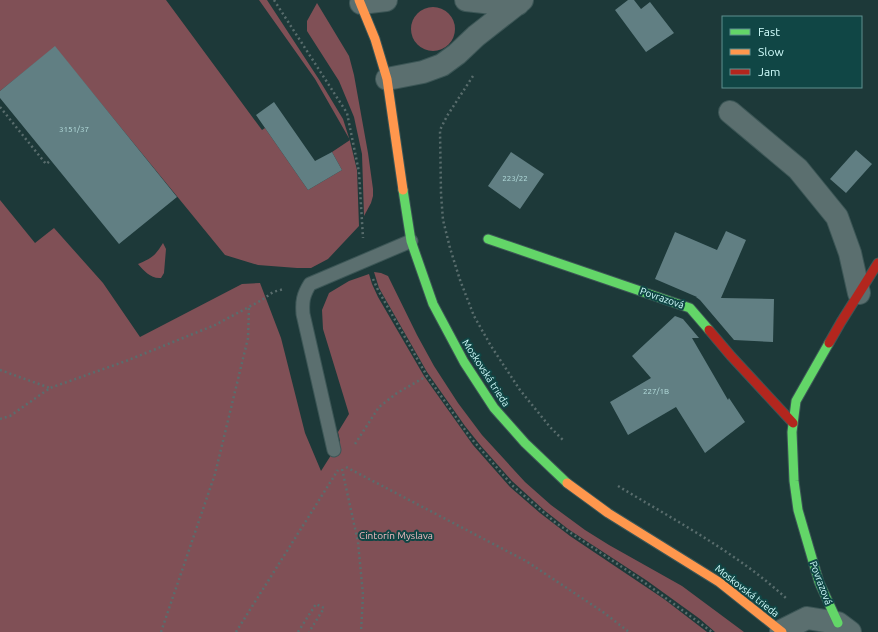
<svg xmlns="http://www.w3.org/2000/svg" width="878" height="632" font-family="Ubuntu,sans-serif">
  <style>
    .green { fill: #805056 }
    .building { fill: #617f83 }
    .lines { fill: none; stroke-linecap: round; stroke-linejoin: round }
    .lane-casing { stroke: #3c5656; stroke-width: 15 }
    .street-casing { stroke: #3c5656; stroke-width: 24 }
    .fast-casing { stroke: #3c5656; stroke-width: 11 }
    .slow-casing { stroke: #3c5656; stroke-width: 11 }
    .jam-casing { stroke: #3c5656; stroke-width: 11 }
    .path { stroke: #596d6d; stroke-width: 2.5; stroke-dasharray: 2 3; stroke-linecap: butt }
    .lane { stroke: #5b6f6f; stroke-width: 13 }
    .street { stroke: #5b6f6f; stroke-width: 22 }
    .fast { stroke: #63d668; stroke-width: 9 }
    .slow { stroke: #ff974d; stroke-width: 9 }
    .jam { stroke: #b3261e; stroke-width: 9 }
    .labels { text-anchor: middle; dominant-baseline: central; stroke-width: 4; stroke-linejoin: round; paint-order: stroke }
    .number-label { font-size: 8px; fill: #b6dede }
    .street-label { font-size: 10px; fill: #d2fefd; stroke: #104645 }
    .park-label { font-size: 10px; fill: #f2bbc0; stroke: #104645 }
  </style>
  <rect width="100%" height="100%" fill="#1d3939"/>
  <path class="green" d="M 0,0 L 166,0 L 262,130 L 265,128 L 308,190 L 342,170 L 332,152 L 350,140 L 315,79 L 259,0 L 267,0 L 320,81 L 343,119 L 350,141 L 357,170 L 359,226 L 328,259 L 311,268 L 297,268 L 258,265 L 225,255 L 55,47 L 0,91 Z
    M 317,3 L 349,56 L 354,75 L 368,153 L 373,189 L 373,196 L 371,203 L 364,216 L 362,154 L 354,117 L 339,81 L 307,31 L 307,21 Z
    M411 29a22 22 0 1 1 44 0a22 22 0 1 1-44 0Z
    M 0,200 L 35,243 L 54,228 L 103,283 L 140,337 L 242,284 L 260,283 L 281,338 L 305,433 L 321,471 L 340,441 L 338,432 L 349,414 L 323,329 L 322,310 L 329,293 L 349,281 L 369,274 L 372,284 L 378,297 L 424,376 L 473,445 L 510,487 L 540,513 L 570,536 L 664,599 L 707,632 L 0,632 Z
    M 163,243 L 166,249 L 164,273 L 161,278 C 151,279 144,271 138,264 C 152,258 155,256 163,243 Z
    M 374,272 L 381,273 L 388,276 L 417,335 L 434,366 L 458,403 L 482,435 L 525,482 L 551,505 L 585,530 L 609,545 L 682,586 L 744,632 L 715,632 L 700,619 L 646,580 L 568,529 L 544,510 L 512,481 L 481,446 L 465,426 L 427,372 L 379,288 Z"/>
  <path class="building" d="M 628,0 L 634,0 L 641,9 L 650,2 L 674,33 L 646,52 L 615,10 Z
    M 55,46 L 177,197 L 119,244 L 0,98 L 0,91 Z
    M 274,102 L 315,161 L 332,152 L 342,170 L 308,190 L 256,115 Z
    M 856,150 L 872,164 L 846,193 L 830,179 Z
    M 511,152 L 544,174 L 520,209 L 488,186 Z
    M 726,231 L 746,240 L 721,298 L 774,299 L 773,342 L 734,340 L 700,300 L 696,297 L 697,297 L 655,279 L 675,232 L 717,250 Z
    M 675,316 L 683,319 L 699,338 L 692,338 L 728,400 L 729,398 L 745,422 L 705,453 L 676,407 L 628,435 L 610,402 L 651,378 L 632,356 Z"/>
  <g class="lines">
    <defs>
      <path id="lane" d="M 334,450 L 303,314 C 302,302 303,295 310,284 L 411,241"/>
      <path id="street" d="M 466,0 L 493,3 L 518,4
        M 361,3 L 386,0
        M 387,79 L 423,72 L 442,65 L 457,54 L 476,36 L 522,0
        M 730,112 L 798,169 L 837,217 L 850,253 L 859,293
        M 781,631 L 807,618 L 838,623 L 850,632"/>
      <path id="fast" d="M 403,190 L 411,241 L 433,304 L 464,362 L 494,408 L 525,443 L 567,483
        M 488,239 L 690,308 L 709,330
        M 829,343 L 796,401 L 792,432 L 794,481 L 798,510 L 819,582 L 838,623"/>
      <path id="slow" d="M 359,0 L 375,39 L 387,79 L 403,190
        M 567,483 L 608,513 L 719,582 L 782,632"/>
      <path id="jam" d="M 709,330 L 731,356 L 793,423
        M 829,343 L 841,322 L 878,263"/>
    </defs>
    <use href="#lane" class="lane-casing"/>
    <use href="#street" class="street-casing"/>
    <use href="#fast" class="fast-casing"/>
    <use href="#slow" class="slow-casing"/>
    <use href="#jam" class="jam-casing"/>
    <path class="path" d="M 274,0 L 347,113 L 359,172 L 363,238
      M 473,76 L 447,116 L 440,130 L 441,194 L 443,220 L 450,248 L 460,280 L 474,316 L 491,346 L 520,390 L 550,427 L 564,441
      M 0,107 L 46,164 L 51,160
      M 373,279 L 378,290 L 427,376 L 470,437 L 513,486 L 556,523 L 637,577 L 712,632
      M 0,370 L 50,388
      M 0,419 L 10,416 L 50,388 L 126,361 L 215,325 L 262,300 L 273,292 L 284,289
      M 355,444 L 379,407 L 397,393 L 427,376
      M 346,467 L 526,561 L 603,612 L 629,632
      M 342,469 L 358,542 L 363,595 L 361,632
      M 618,486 C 676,521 737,553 787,599
      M 161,632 L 215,474 L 248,338 L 249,307
      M 236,632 L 338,470
      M 298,632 L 316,604 L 324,608 L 309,632"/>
    <use href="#lane" class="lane"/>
    <use href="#street" class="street"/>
    <use href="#fast" class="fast"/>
    <use href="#slow" class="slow"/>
    <use href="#jam" class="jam"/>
  </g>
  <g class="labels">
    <g class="number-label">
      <text x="74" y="129">3151/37</text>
      <text x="515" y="178">223/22</text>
      <text x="656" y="391">227/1B</text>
    </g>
    <g class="street-label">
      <text transform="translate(662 298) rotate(19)">Povrazová</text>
      <text transform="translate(486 373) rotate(57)">Moskovská trieda</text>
      <text transform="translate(821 583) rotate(69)">Povrazová</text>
      <text transform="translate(747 591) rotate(38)">Moskovská trieda</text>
    </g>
    <g class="park-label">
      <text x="396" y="535">Cintorín Myslava</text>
    </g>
  </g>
  <rect x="722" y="16" width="140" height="72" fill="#104645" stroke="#5e908f"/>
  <rect x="730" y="29" width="20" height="6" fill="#63d668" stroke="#5e908f"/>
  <text x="758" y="36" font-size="12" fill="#d2fefd">Fast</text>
  <rect x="730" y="49" width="20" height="6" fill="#ff974d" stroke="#5e908f"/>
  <text x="758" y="56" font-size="12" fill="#d2fefd">Slow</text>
  <rect x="730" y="69" width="20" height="6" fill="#b3261e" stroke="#5e908f"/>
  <text x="758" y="76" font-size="12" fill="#d2fefd">Jam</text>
</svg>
